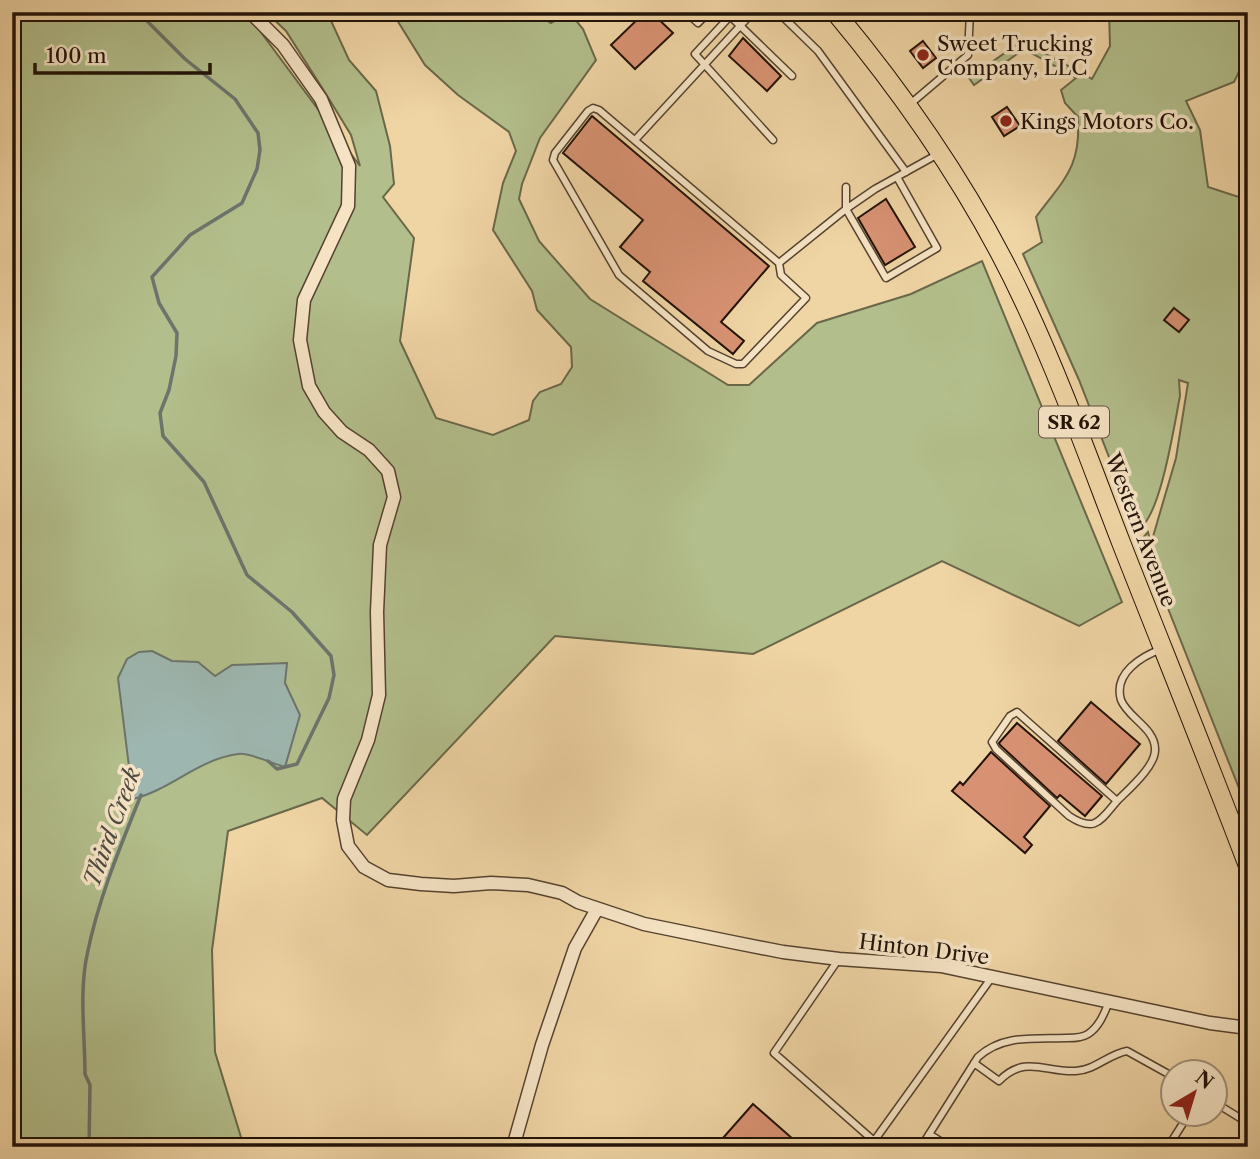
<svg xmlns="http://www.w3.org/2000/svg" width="1260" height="1159" font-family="'Libre Caslon Text',serif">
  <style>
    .green { fill: #b2be8b; stroke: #6a684a; stroke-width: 2 }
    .water { fill: #9db6af; stroke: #6c746c; stroke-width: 2 }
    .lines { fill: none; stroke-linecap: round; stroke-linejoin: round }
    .stream { stroke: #6c746c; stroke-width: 3.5 }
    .building { fill: #d89273; stroke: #221208; stroke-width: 2 }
    .service-casing { stroke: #55422f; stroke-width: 9 }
    .minor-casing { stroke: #55422f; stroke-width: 15 }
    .primary-casing { stroke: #221208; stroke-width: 20 }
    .service { stroke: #f5e3c4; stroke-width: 6 }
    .minor { stroke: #f5e3c4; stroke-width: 12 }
    .primary { stroke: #efd4a4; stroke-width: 18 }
    .poi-dot { fill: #8f2418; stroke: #f5e3c4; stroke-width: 2.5 }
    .labels { text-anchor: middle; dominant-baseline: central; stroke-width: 7; stroke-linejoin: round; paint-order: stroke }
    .shield { fill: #f5e3c4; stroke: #615140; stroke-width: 2 }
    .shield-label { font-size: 19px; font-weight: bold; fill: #221208 }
    .poi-label { font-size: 21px; fill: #221208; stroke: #f5e3c4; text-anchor: start }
    .street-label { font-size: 21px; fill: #221208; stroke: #f5e3c4 }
    .water-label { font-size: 23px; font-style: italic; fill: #4d4b42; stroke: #f5e3c4 }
  </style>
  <rect width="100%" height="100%" fill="#efd4a4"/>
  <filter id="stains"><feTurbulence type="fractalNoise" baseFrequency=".00286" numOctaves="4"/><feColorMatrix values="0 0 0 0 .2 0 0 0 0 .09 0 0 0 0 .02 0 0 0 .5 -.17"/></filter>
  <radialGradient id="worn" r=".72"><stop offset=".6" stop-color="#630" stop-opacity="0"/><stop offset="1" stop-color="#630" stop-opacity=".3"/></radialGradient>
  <path class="green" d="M 12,12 L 246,12 L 360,166 L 351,135 L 326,94 L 286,31 L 266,12 L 327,12 L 349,60 L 376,91 L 390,146 L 394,184 L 383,197 L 414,238 L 400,341 L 436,418 L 493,435 L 529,420 L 533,401 L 540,392 L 561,384 L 572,367 L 571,347 L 537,310 L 532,291 L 493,230 L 503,183 L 516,151 L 509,132 L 458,95 L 425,65 L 392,12 L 532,12 L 551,23 L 569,12 L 583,29 L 596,60 L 540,138 L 522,184 L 519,199 L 539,241 L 590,299 L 728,385 L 749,385 L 817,323 L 911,294 L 982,261 L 1122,602 L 1079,626 L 942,561 L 753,654 L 555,636 L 367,835 L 322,798 L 228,831 L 212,950 L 215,1052 L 244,1147 L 12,1147 Z
    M 1109,12 L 1248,12 L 1248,53 L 1234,82 L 1186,101 L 1200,130 L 1208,187 L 1248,200 L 1248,811 L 1141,540 L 1148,532 L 1150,540 L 1152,540 L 1176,458 L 1188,383 L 1179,380 L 1180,396 C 1175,420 1160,523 1137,529 L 1079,380 L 1023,254 L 1042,242 L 1036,217 C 1064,179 1081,168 1078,117 L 1065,103 L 1061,90 L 1076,78 L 1024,49 L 974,85 L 969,78 L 1022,41 L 1092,79 L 1110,46 Z"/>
  <path class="water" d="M 152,651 L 172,661 L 198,662 L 215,676 L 232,665 L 287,663 L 285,683 L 300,715 L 285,767 C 273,764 249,752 238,754 C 199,759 170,790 133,799 L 118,678 L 127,659 L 139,652 Z"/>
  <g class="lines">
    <path class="stream" d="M 138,12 L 185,59 L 235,99 L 258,133 L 260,150 L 257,169 L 242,203 L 190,235 L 152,277 L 159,303 L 177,333 L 176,356 L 169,390 L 160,413 L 163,436 L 204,482 L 247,575 L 292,612 L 331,656 L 334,675 L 329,698 L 297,764 L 277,769 L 268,761
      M 89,1147 L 90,1085 L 85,1074 C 85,1036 79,993 87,955 C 98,900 120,847 141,795"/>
  </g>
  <path class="building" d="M 645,12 L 651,12 L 673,33 L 635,69 L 611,45 Z
    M 743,38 L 781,76 L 767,91 L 729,56 Z
    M 923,41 L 936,58 L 923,68 L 910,51 Z
    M 1007,107 L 1020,126 L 1004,136 L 992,117 Z
    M 592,116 L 769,266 L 721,322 L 744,341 L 733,354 L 643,281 L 650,272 L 620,247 L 643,220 L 563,153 Z
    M 886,199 L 915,247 L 885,265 L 858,218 Z
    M 1174,308 L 1189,320 L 1179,332 L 1164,320 Z
    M 1091,702 L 1140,744 L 1106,784 L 1058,741 Z
    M 1017,723 L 1102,796 L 1085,816 L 1060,795 L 1057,798 L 1000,745 L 999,743 Z
    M 991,752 L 1050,806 L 1024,837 L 1032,845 L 1025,853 L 952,791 L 960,782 L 963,785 Z
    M 753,1104 L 802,1147 L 715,1147 Z"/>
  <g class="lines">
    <defs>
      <path id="service" d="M 686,12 L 698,23 L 709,12
        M 726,12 L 792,76
        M 734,12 L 695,54 L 773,140
        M 778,12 L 818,51 L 906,172
        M 909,105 L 968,55 L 970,12
        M 635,140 L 753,12
        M 846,187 L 846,209 L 886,278 L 937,248 L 897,177
        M 779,263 L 781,275 L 806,298 L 743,364 L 736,364 L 708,351 L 619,275 L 553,160 L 555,153 L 588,111 L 593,108 L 599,110 L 779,263 L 846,209 L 875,189 L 940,153
        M 1117,801 C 1100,821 1095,833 1069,816 L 996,749 L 992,742 L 1010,716 L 1017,712 L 1117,801 C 1129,789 1156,766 1155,749 C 1155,728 1128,718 1121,700 C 1113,673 1142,656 1162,649
        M 838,960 L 774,1053 L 874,1141 L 992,977
        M 974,1063 L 999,1081 C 1025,1054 1046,1073 1076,1071 C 1095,1070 1109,1054 1127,1051 L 1172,1076
        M 1214,1102 L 1248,1123
        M 929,1134 L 950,1147
        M 921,1147 L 978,1057 C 1003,1034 1035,1039 1067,1038 C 1074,1038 1082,1038 1088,1034 C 1099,1027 1104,1014 1109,1002
        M 1186,1147 L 1173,1139 L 1189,1114"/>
      <path id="minor" d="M 250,12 L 283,45 L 321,99 L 349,166 L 348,206 L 304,300 L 300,340 L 309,386 L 324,412 L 342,432 L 369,450 L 388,471 L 394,497 L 380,545 L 377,612 L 379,695 L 368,740 L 344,799 L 343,820 L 348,846 L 364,867 L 388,880 L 421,884 L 454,886 L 491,883 L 528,885 L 562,893 L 578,902 L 644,924 L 732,942 L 783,952 L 839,959 L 941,966 L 1210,1023 L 1248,1028
        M 513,1147 L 542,1045 L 575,948 L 597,909"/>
      <path id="primary" d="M 835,12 C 910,102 976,198 1025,304 C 1062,383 1091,465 1122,545 C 1164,652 1207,758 1248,866"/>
    </defs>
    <use href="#service" class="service-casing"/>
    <use href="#minor" class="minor-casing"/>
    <use href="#primary" class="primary-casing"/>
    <use href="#service" class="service"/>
    <use href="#minor" class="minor"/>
    <use href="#primary" class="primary"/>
  </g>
  <g class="poi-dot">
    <circle cx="923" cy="55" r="7"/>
    <circle cx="1006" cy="121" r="7"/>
  </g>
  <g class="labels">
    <rect class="shield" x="1039" y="406.5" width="70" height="31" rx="5"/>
    <g class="shield-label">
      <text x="1074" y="422">SR 62</text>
    </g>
    <g class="poi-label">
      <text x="937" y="43">Sweet Trucking<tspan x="937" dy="24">Company, LLC</tspan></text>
      <text x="1020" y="121">Kings Motors Co.</text>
    </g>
    <g class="street-label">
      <text transform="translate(1141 530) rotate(69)">Western Avenue</text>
      <text transform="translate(924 949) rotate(7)">Hinton Drive</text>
    </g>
    <g class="water-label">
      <text transform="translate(112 827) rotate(-70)">Third Creek</text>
    </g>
  </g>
  <rect width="1260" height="1159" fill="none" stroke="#efd4a4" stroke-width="42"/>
  <rect x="14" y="14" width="1232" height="1131" fill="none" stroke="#221208" stroke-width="3.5"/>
  <rect x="21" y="21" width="1218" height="1117" fill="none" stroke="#221208" stroke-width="2"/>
  <g transform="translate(1194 1093) rotate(38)"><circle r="33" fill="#f5e3c4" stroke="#a18f79" stroke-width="2"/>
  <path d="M0-5L12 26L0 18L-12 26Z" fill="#8f2418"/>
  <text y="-10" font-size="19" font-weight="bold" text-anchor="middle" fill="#221208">N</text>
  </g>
  <path d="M35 63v10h175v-10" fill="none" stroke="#221208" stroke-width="3.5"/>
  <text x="46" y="63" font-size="21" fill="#221208" stroke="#f5e3c4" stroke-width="5" paint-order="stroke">100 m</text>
  <rect width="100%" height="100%" filter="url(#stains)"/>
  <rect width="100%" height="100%" fill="url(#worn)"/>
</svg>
